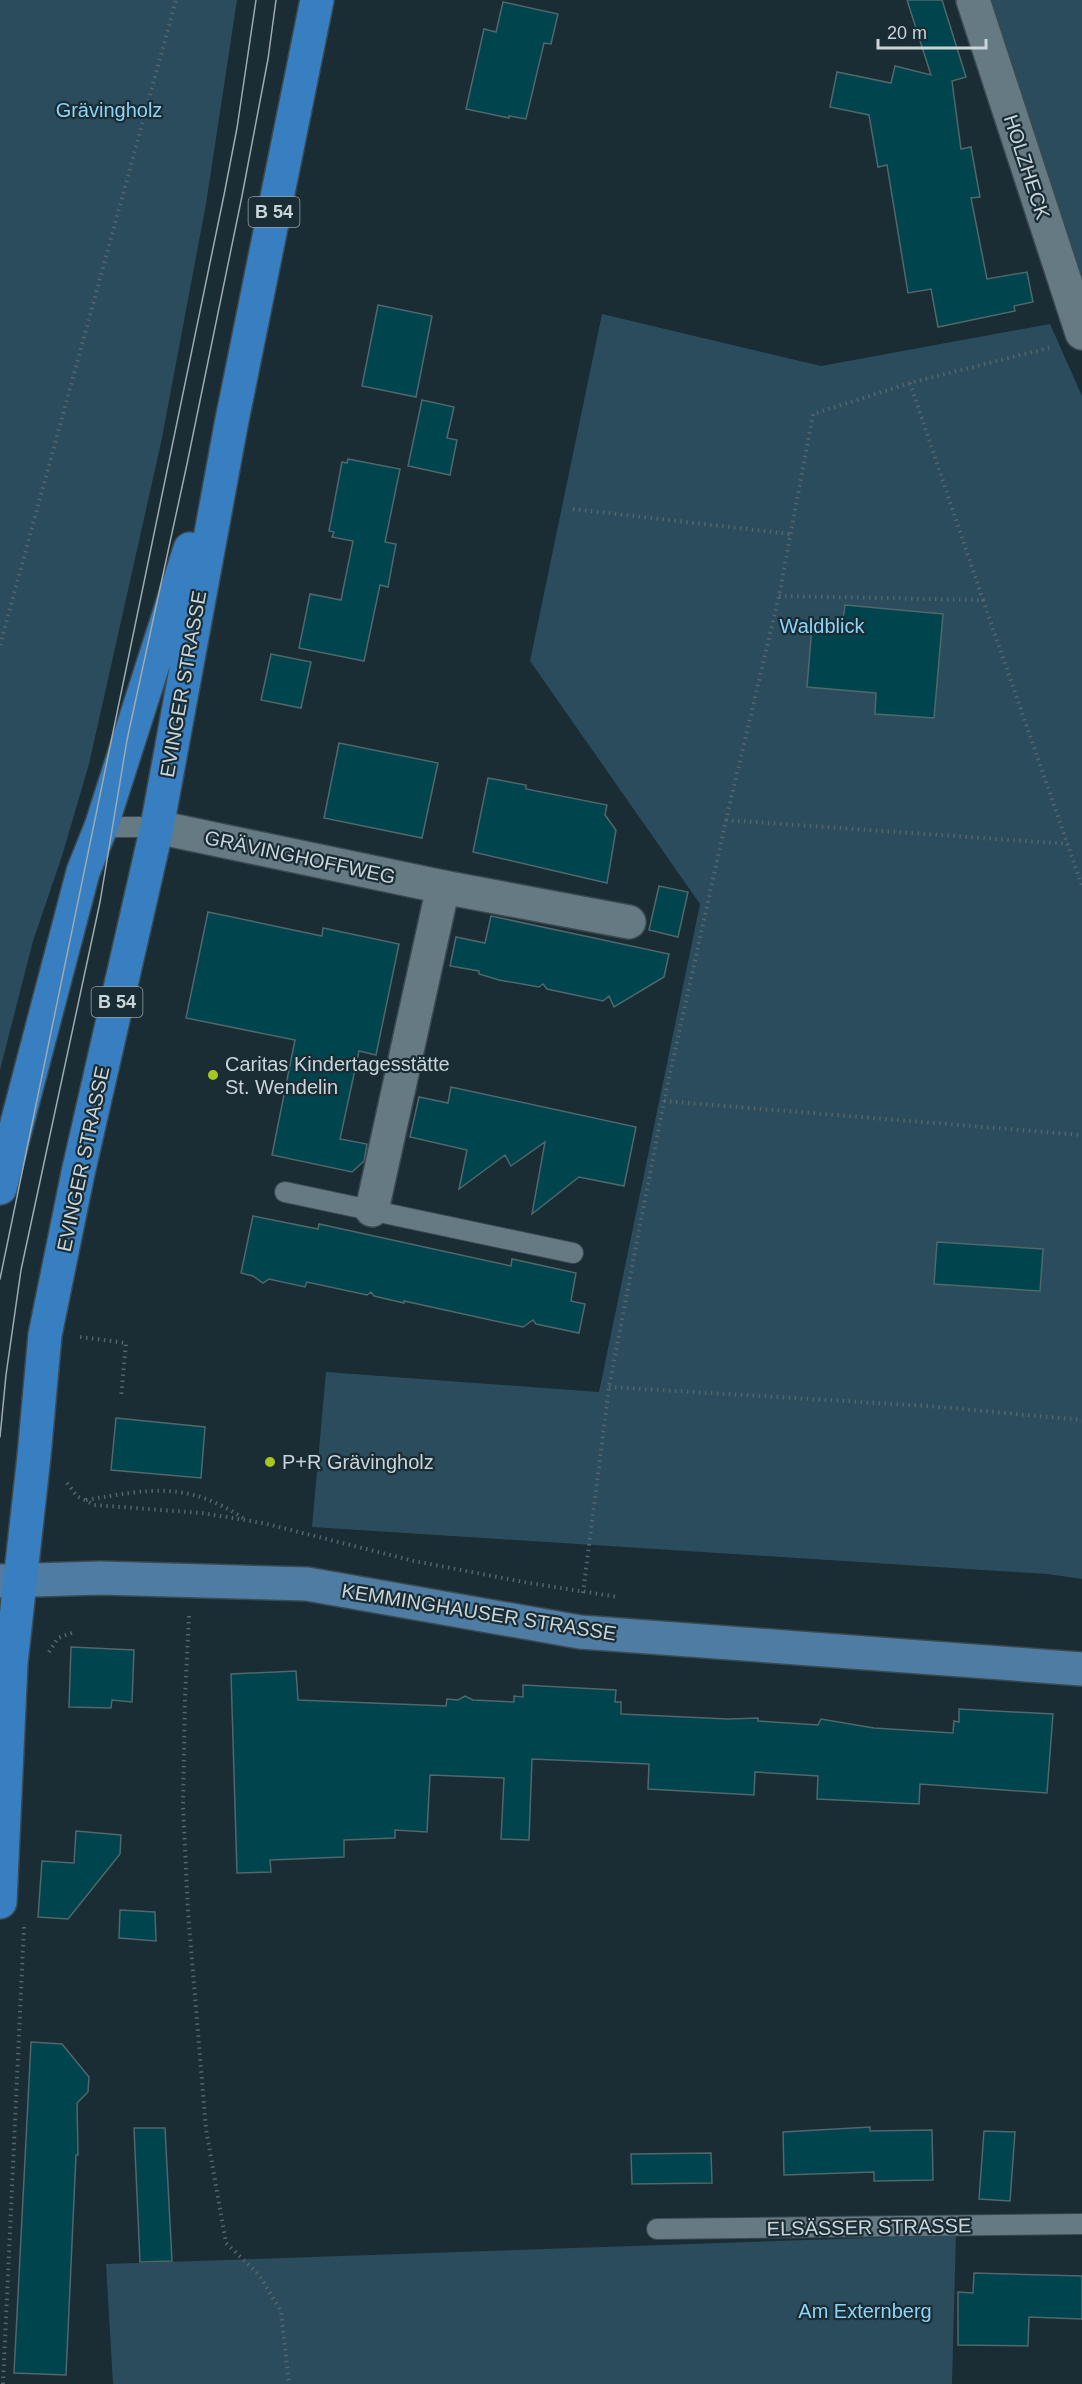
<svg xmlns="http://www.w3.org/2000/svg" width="1082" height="2384" font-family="Arial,sans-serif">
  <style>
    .green { fill: #2b4c5c }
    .building { fill: #00454e; stroke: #50676b; stroke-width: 1.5 }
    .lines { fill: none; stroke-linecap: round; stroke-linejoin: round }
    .service-casing { stroke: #3b4a51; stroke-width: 22 }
    .minor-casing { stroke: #3b4a51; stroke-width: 36 }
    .secondary-casing { stroke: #3b4a51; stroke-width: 36 }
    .primary-casing { stroke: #3b4a51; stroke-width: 36 }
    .path { stroke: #55656c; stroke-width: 4; stroke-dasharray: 1.5 4.5; stroke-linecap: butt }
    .service { stroke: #667a84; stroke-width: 20 }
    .minor { stroke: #667a84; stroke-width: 33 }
    .secondary { stroke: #4f7ca2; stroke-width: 33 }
    .primary { stroke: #377fc1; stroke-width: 33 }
    .tram { stroke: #9eaab0; stroke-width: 1.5 }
    .poi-dot { fill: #a6c821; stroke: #1a2c34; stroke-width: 2 }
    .labels { text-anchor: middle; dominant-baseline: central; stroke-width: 4.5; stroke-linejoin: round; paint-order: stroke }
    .shield { fill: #1a2c34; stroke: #95a2a8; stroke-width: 1.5 }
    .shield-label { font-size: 18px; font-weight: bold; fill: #cad5da }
    .park-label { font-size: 20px; fill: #8dd4f7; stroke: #1a2c34 }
    .street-label { font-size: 20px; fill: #cad5da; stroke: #1a2c34 }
    .poi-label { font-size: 20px; fill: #cad5da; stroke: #1a2c34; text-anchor: start }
  </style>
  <rect width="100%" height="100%" fill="#1a2c34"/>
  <path class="green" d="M 0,0 L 237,0 L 206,204 L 161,443 L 89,764 L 62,856 L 33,941 L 0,1070 Z
    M 973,0 L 1082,0 L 1082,313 Z
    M 602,314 L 821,366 L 1050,324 L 1082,396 L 1082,1579 L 1047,1574 L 312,1527 L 326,1372 L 599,1392 L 700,904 L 530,661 Z
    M 956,2235 L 952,2384 L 113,2384 L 106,2264 Z"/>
  <path class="building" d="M 907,0 L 942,0 L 966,77 L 952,81 L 961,149 L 971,147 L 980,197 L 971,198 L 987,279 L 1027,272 L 1033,302 L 1014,306 L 1015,311 L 938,327 L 931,289 L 908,293 L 887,165 L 878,167 L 869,115 L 830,107 L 837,72 L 891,83 L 895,66 L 931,75 Z
    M 503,2 L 558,14 L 551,44 L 544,43 L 526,119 L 509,116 L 509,118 L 466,109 L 484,29 L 496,32 Z
    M 378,305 L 432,316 L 416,397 L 362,386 Z
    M 422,400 L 454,407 L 447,438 L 457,440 L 450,475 L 408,466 Z
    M 348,459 L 400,469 L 385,542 L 396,544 L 388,587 L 380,585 L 364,661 L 299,648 L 310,594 L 341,600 L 353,541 L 332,537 L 334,532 L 329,531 L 342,462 L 347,463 Z
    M 845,605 L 943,614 L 934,718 L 875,714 L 876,693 L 807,687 L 812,626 L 842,629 Z
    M 271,654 L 311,662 L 301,708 L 261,700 Z
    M 339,743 L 438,763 L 422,838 L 324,818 Z
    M 488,778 L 526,785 L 526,789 L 607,805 L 605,815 L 616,830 L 607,883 L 473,852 Z
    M 659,886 L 688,892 L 678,937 L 649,930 Z
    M 208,912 L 322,936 L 323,928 L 399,944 L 376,1055 L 359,1051 L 340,1139 L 367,1144 L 364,1161 L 352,1172 L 272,1155 L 295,1040 L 186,1018 Z
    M 491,916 L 669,954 L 664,977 L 614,1007 L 609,996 L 603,1001 L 547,989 L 543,984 L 539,987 L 499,980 L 479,974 L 479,971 L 450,966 L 456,937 L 485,943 Z
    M 451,1087 L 636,1127 L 624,1186 L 579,1177 L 532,1214 L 545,1142 L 511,1166 L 505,1155 L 459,1189 L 467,1150 L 410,1137 L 419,1097 L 448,1103 Z
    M 253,1216 L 318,1229 L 319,1224 L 511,1266 L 512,1259 L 576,1273 L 571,1301 L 585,1304 L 579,1333 L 536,1324 L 533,1320 L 523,1327 L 404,1301 L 404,1303 L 374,1296 L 371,1292 L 367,1295 L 307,1282 L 305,1287 L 269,1279 L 263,1283 L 253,1276 L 241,1273 Z
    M 937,1242 L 1043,1249 L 1040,1291 L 934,1284 Z
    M 116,1418 L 205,1427 L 201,1478 L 111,1470 Z
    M 71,1647 L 134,1650 L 132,1702 L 112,1700 L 111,1708 L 69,1707 Z
    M 296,1671 L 298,1700 L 446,1706 L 447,1699 L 458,1700 L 465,1696 L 473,1700 L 514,1702 L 514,1696 L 523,1697 L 523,1685 L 616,1690 L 615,1702 L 621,1702 L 621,1714 L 728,1719 L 758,1718 L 758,1721 L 818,1725 L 821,1719 L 874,1728 L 953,1733 L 954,1721 L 959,1722 L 959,1709 L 1053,1714 L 1047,1793 L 920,1784 L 919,1804 L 817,1799 L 818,1776 L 755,1772 L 754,1795 L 648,1789 L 649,1764 L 532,1759 L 529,1840 L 501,1839 L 504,1778 L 430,1775 L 427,1832 L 395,1830 L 395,1838 L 344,1840 L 344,1857 L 270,1860 L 271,1872 L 237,1873 L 231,1674 Z
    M 76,1831 L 121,1835 L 120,1854 L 68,1919 L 38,1917 L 42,1861 L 74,1863 Z
    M 120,1910 L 155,1912 L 156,1941 L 119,1938 Z
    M 31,2042 L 62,2044 L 89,2077 L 88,2092 L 77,2103 L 78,2155 L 76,2155 L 66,2375 L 14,2373 Z
    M 870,2127 L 870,2131 L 932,2130 L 933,2180 L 874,2181 L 874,2172 L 784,2175 L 783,2132 Z
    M 134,2128 L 165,2128 L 172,2261 L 140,2262 Z
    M 984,2131 L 1015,2132 L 1010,2201 L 979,2199 Z
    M 711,2153 L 712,2183 L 632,2184 L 631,2154 Z
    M 974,2273 L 1082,2276 L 1082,2319 L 1029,2317 L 1028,2346 L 958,2345 L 958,2292 L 973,2293 Z"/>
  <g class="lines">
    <defs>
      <path id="service" d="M 101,827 L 157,827
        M 285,1192 L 573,1253
        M 657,2229 L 1082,2224"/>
      <path id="minor" d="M 973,0 L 1082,333
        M 157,827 L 443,887 L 629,922
        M 372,1210 L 443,887"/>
      <path id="secondary" d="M 0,1581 L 100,1578 L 307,1584 L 580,1632 L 1082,1669"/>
      <path id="primary" d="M 0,1188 L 83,872 L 101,827 L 190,549
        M 0,1902 L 11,1663 L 34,1456 L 45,1335 L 78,1173 L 157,827 L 231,425 L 317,0"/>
    </defs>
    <use href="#service" class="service-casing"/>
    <use href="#minor" class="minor-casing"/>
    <use href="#secondary" class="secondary-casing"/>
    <use href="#primary" class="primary-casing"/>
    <path class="path" d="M 910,383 L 983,600
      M 573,509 L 790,534
      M 779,596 L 983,600 L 1082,886
      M 0,645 L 176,0
      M 726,820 L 1068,844
      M 664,1101 L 1082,1135
      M 80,1337 L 126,1343 L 121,1398
      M 609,1387 L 928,1406 L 1082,1420
      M 67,1483 L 77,1496 L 94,1505 L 202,1513 L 263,1523 L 414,1561 L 529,1583 L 618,1597
      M 86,1500 C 150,1489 186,1481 243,1518
      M 583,1593 L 609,1387 L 664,1101 L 726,820 L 779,596 L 813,414 L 910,383 L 1052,347
      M 189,1616 L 185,1698 L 183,1805 L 188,1912 L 206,2129 L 226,2243 L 259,2275 L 281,2311 L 289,2384
      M 49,1652 L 58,1638 L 74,1632
      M 3,2384 L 24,1926"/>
    <use href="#service" class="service"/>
    <use href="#minor" class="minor"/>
    <use href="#secondary" class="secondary"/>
    <use href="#primary" class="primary"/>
    <path class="tram" d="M 0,1279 L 224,195 L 237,128 L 256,0
      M 0,1437 L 6,1375 L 21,1270 L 100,902 L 127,740 L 187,464 L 242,196 L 268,59 L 276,0"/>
  </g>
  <g class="poi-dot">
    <circle cx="213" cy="1075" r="6"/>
    <circle cx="270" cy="1462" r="6"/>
  </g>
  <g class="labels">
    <g class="shield">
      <rect x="248.5" y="197" width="51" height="30" rx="4.5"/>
      <rect x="91.5" y="987" width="51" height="30" rx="4.5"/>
    </g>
    <g class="shield-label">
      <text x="274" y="212">B 54</text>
      <text x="117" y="1002">B 54</text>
    </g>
    <g class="park-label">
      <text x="109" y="110">Grävingholz</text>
      <text x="822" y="626">Waldblick</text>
      <text x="865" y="2311">Am Externberg</text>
    </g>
    <g class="street-label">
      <text transform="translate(1027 167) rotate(72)">HOLZHECK</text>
      <text transform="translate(183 684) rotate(-80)">EVINGER STRASSE</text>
      <text transform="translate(300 857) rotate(12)">GRÄVINGHOFFWEG</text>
      <text transform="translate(83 1159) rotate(-78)">EVINGER STRASSE</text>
      <text transform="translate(479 1612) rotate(9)">KEMMINGHAUSER STRASSE</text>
      <text transform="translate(869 2227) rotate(-1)">ELSÄSSER STRASSE</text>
    </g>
    <g class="poi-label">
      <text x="225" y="1064">Caritas Kindertagesstätte<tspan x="225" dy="23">St. Wendelin</tspan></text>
      <text x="282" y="1462">P+R Grävingholz</text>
    </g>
  </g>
  <path d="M878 39v9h108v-9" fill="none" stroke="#cad5da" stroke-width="3"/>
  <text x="887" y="39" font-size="18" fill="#cad5da" stroke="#1a2c34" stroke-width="4.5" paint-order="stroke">20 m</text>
</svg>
